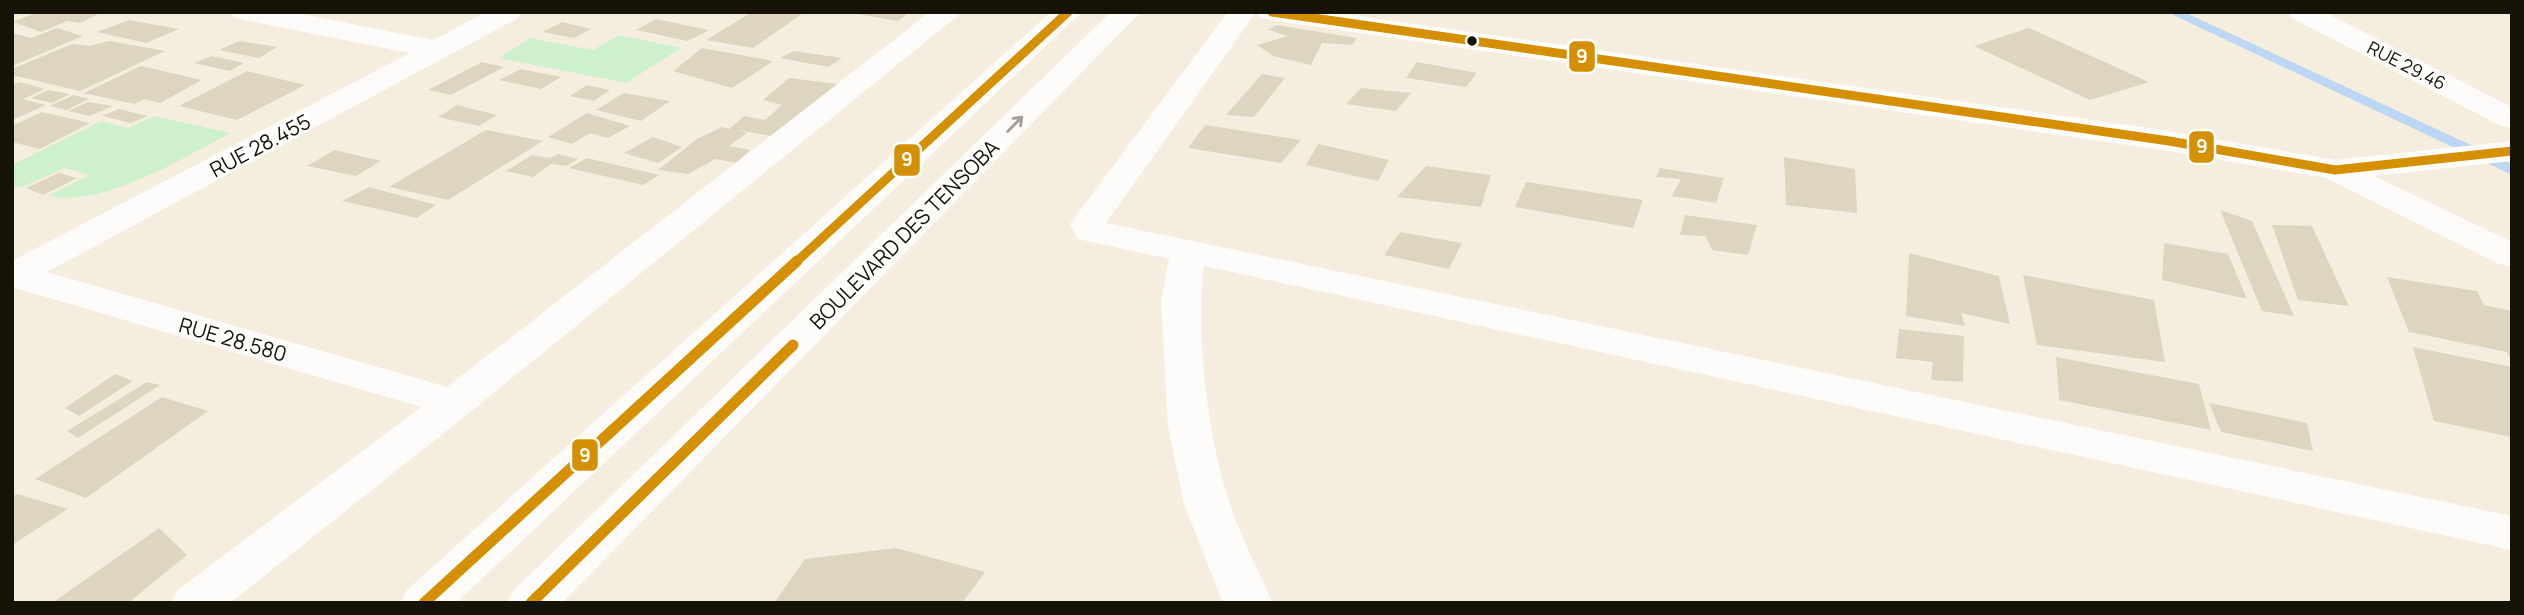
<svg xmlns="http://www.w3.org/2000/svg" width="2524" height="615" font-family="Manrope,sans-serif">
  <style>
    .green { fill: #cdf1cd }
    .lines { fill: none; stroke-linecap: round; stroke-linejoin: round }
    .stream { fill: #bbd7f3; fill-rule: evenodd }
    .building { fill: #ded5c0 }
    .minor { fill: #fefcfa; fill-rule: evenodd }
    .major { fill: #fefcfa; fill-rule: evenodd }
    .bus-1-far1-casing { stroke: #fff; stroke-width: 13 }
    .bus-1-casing { stroke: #fff; stroke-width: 17 }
    .bus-1-far1 { stroke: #d59001; stroke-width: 9 }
    .bus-1 { stroke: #d59001; stroke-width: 11 }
    .oneway { stroke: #a29e98 }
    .bus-dot { fill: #171206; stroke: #fff; stroke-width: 2.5 }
    .labels { text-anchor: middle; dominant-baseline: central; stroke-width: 5; stroke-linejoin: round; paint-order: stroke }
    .far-street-label { font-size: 18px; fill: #171206; stroke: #fff }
    .street-label { font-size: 21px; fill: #171206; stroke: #fff }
    .line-badge { stroke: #fff; stroke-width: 2.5 }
    .badge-label { font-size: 19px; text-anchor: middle; font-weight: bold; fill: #fff }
  </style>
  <rect width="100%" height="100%" fill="#f5eedf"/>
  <path class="green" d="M 619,35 L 681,48 L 626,83 L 499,58 L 530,38 L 593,50 Z
    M 154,116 L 231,133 C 182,158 104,208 48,196 L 89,175 L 65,168 L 19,188 L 12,186 L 12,165 L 101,121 L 128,128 Z"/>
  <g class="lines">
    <path class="stream" d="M 2167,12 L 2184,12 L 2512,164 L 2512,175 Z"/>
  </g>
  <path class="building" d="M 38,12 L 74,13 L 102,12 L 80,23 L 67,21 L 41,32 L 13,22 Z
    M 752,12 L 802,14 L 753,48 L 706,40 Z
    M 846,12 L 910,12 L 898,21 Z
    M 656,19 L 709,30 L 688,41 L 636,30 Z
    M 129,20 L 179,29 L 146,43 L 97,32 Z
    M 562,22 L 591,29 L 574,38 L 543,32 Z
    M 1276,25 L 1357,38 L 1352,45 L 1322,43 L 1311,65 L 1273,56 L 1257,45 L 1288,36 L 1268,30 Z
    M 57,28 L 83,36 L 12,66 L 12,33 L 31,38 Z
    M 2029,28 L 2149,82 L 2090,100 L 1974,46 Z
    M 109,41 L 165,51 L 80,91 L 12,75 L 12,69 L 72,44 L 90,46 Z
    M 239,41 L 277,47 L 259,58 L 219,50 Z
    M 702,48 L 773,61 L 732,88 L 673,71 Z
    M 794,51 L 842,58 L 828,67 L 780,58 Z
    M 212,56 L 244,63 L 230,71 L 194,63 Z
    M 482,62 L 504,67 L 451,95 L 428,90 Z
    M 1417,62 L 1477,73 L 1466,87 L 1406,78 Z
    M 141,66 L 202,80 L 160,103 L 144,99 L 134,104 L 84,93 Z
    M 521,69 L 561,77 L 541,89 L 499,80 Z
    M 247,71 L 305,85 L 237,120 L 179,106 Z
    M 1262,74 L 1285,78 L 1254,117 L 1226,115 Z
    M 789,78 L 839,84 L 777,137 L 737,130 L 747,133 L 729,146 L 750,150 L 736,163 L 716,159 L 688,174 L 658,170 L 697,139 L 722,127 L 729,129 L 744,116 L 765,120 L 782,105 L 763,100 Z
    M 20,82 L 45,89 L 23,99 L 46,105 L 12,120 L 12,85 Z
    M 587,85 L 610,90 L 594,101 L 570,96 Z
    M 1361,88 L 1411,93 L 1396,111 L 1346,104 Z
    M 48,90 L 70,94 L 52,103 L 31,98 Z
    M 624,93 L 670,101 L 641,121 L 596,110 Z
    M 74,95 L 89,99 L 66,110 L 50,106 Z
    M 88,102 L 113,106 L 90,116 L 68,111 Z
    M 457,105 L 497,115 L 479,126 L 438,117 Z
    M 119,109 L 148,116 L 131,123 L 102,116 Z
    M 42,112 L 90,123 L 40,149 L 12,142 L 12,126 Z
    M 587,113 L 630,126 L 608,138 L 590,133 L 572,144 L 548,137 Z
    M 1205,125 L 1301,140 L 1281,163 L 1188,148 Z
    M 486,130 L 543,141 L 448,200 L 389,187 Z
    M 653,137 L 682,147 L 658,163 L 624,153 Z
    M 1318,144 L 1389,160 L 1378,181 L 1306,165 Z
    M 335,150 L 381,161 L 356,176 L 307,166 Z
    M 558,154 L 578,159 L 567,166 L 551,164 L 533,177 L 506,171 L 532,155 L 550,158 Z
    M 1784,157 L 1855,169 L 1857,213 L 1786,205 Z
    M 587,158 L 659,175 L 643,185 L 569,168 Z
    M 1426,166 L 1491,175 L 1481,207 L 1397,197 Z
    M 1660,168 L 1724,178 L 1716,203 L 1672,196 L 1681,179 L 1656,177 Z
    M 59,173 L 77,178 L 43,195 L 26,188 Z
    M 1526,182 L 1643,200 L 1633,228 L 1515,207 Z
    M 369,187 L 436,205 L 417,218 L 342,201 Z
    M 2220,210 L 2252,221 L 2294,316 L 2262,311 Z
    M 1685,215 L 1757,225 L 1748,255 L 1712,250 L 1705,236 L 1680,235 Z
    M 2272,225 L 2312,226 L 2349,306 L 2298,300 Z
    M 1400,232 L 1462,243 L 1449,269 L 1384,255 Z
    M 2164,243 L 2228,254 L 2247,299 L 2162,280 Z
    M 1909,253 L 1999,276 L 2010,324 L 1961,313 L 1965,326 L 1906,316 Z
    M 2023,275 L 2154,300 L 2165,362 L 2037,345 Z
    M 2387,277 L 2477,291 L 2484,305 L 2512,311 L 2512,362 L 2507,352 L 2409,332 Z
    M 1899,329 L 1964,336 L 1963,382 L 1931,380 L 1933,362 L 1896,358 Z
    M 2413,347 L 2512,367 L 2512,437 L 2434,421 Z
    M 2056,357 L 2199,384 L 2211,430 L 2059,400 Z
    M 115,374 L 133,381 L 79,416 L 65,408 Z
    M 147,382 L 160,385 L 78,438 L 67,431 Z
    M 162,397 L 208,411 L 86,498 L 35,479 Z
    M 2209,403 L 2307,423 L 2313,451 L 2221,432 Z
    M 17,494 L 68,509 L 12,545 L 12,497 Z
    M 159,528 L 187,555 L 128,603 L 52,603 Z
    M 896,548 L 985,572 L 962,603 L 774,603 L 805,559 Z"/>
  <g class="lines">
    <path class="minor" d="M 231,12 L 290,12 L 434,40 L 486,12 L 522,12 L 518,18 L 47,272 L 447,387 L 930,12 L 962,12 L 469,413 L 230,603 L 171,603 L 178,590 L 421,407 L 12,287 L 12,261 L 410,53 L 235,18 Z
      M 1228,12 L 1256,12 L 1106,223 L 2512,516 L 2512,550 L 1204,266 C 1195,334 1208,440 1230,504 C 1241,538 1258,570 1273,603 L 1223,603 L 1184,504 L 1168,426 L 1161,302 L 1169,259 L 1078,239 L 1070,224 Z
      M 1256,12 L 1330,12 L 2169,131 L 2335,160 L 2512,141 L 2512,161 L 2374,176 L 2512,242 L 2512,267 L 2499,264 L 2326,178 L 2169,151 L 1270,20 L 1260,18 Z
      M 2288,12 L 2324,12 L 2512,107 L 2512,128 L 2501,126 L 2292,18 Z"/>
    <path class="major" d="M 1051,12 L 1082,12 L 456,603 L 400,603 L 407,590 Z
      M 1111,12 L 1141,12 L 562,603 L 507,603 L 514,590 Z"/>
    <defs>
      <path id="bus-1-far1" d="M 1272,12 L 2169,141 L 2335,170 L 2512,151
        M 795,263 L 1068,12"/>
      <path id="bus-1" d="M 424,603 L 797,261
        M 531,603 L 793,345"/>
    </defs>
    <use href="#bus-1-far1" class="bus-1-far1-casing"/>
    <use href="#bus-1" class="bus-1-casing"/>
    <use href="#bus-1-far1" class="bus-1-far1"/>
    <use href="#bus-1" class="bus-1"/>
  </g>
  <defs><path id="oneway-shaft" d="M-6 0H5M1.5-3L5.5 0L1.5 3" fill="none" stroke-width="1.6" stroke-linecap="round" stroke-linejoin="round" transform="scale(1.75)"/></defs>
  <use class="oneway" href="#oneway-shaft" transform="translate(1015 124) rotate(-45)"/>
  <circle class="bus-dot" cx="1472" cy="41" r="6"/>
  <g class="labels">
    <g class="far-street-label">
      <text transform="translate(2407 65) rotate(27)">RUE 29.46</text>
    </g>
    <g class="street-label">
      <text transform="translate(260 145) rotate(-28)">RUE 28.455</text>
      <text transform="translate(904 234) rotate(-45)">BOULEVARD DES TENSOBA</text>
      <text transform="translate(233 339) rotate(16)">RUE 28.580</text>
    </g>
  </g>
  <g class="line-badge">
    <rect x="1568" y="40" width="28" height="33" rx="7" fill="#d59001"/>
    <rect x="2188" y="130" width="27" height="34" rx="7" fill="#d59001"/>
    <rect x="893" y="143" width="28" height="34" rx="7" fill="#d59001"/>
    <rect x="571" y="438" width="28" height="34" rx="7" fill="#d59001"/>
  </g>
  <g class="badge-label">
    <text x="1582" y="63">9</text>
    <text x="2202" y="153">9</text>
    <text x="907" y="166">9</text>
    <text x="585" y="462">9</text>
  </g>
  <rect width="2524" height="615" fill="none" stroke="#171206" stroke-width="28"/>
</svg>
